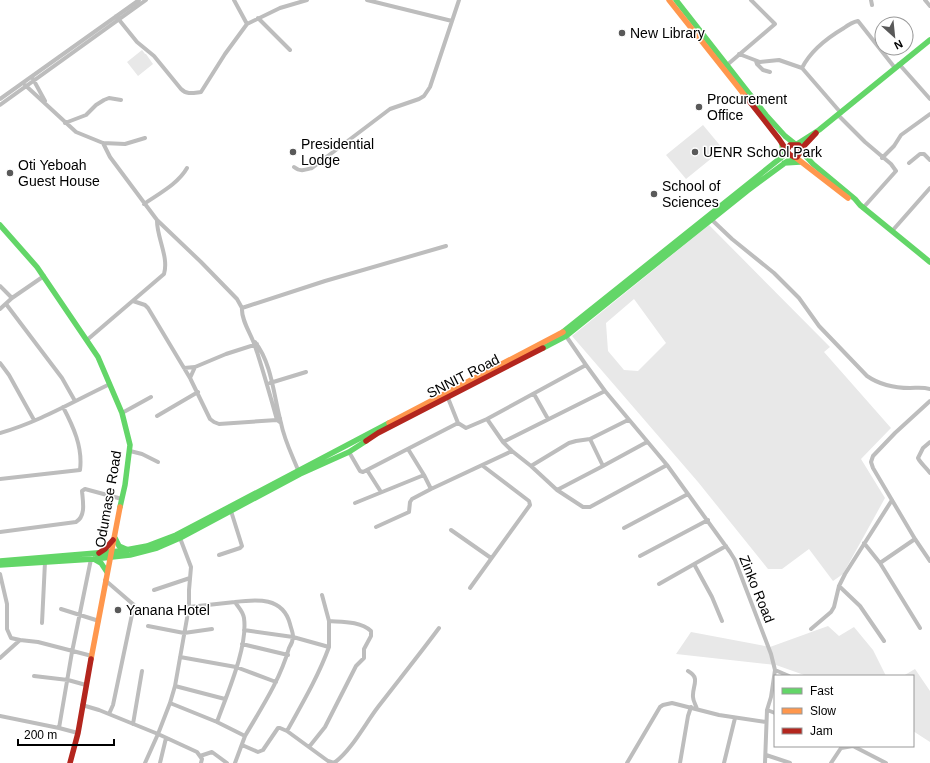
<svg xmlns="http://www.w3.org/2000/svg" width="930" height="763" font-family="Helvetica,sans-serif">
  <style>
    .green { fill: #e8e8e8; fill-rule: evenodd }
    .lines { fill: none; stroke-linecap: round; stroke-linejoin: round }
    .street { stroke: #bdbdbd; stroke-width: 4 }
    .fast { stroke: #63d668; stroke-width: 5.5 }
    .slow { stroke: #ff974d; stroke-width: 5.5 }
    .jam { stroke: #b3261e; stroke-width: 5.5 }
    .poi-dot { fill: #595959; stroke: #fff; stroke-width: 1.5 }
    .labels { text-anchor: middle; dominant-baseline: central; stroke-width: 3; stroke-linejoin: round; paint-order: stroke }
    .poi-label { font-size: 14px; fill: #000; stroke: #fff; text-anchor: start }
    .street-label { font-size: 14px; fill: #000; stroke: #fff }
  </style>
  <rect width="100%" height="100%" fill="#fff"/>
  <path class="green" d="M 142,50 L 145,54 L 146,54 L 153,64 L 138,76 L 127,62 Z
    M 703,125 L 723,149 L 686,179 L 666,155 Z
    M 709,225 L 830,347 L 824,352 L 891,428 L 861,459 L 885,498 L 843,574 L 833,581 L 809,549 L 782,569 L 768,569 L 698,482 L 572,336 ZM 634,299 L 666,343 L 638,371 L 624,370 L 608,351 L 606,323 Z
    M 828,626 L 839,636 L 854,627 L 873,650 L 886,676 L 807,676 L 776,665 L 676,654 L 691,632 L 770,647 Z
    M 915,669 L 930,691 L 930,742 L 913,731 L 913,676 L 903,676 Z"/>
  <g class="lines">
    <path class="street" d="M 234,0 L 247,24
      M 367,0 L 452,21
      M 871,0 L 872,5
      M 925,0 L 930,6
      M 116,16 L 137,42 L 154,56 L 181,89 C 187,95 193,93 201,92 L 225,54 L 247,24 L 280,8 L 307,0
      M 258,18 L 290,50
      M 739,54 L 760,62 L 779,60 L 802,68
      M 756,61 L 757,64 L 763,70 L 770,72
      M 899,64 L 930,99
      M 727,65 L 775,24 L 751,0
      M 33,79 L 45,101
      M 25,85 L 76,132 L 103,143 L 125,144 L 145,138
      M 0,99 L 139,0
      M 0,105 L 146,0
      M 841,113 L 802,68 C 811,50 827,38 844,28 C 848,25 853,22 858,21 L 895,68
      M 838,115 L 865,142 L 891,164 L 896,171 L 863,208
      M 65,123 L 86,115 L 96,105 L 104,100 L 109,98 L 121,100
      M 103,143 L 110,157 L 157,220 L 201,262 L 237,299 L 242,308
      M 882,158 L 894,146 L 901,135 L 930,114
      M 909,163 L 920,154 L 924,154 L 930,160
      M 294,167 C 300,172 305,170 312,168 L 390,109 L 419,99 L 424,96 L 430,87 L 459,0
      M 144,204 C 158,194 178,184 187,168
      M 712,220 L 732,239 L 774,273 L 799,298 L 819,326 L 867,376 C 880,385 894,388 910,388 C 917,388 923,387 930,389
      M 893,230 L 930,188
      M 0,286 L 12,298
      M 133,301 L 145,305 L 148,308 L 190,378 L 210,419 L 214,422 L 219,424 L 277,420 L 280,418
      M 6,304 L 62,378 L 75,401
      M 0,309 L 12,298 L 44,276
      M 87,340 L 164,274 C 169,257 157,238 157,221
      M 255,342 C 272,363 274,398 281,423 C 284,439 292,455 298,470
      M 0,363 L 9,375 L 34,420
      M 184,368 L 195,367 L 226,354 L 257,344
      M 190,378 L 195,367
      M 270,383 L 306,372
      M 605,391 L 667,465 L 730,552 L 735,560 L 771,654 L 775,670 L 774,677 L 771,697 L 767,710 L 765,763
      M 534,394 L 548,419
      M 448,398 L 458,423 L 466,428 L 487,419 L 586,365 L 566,336
      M 122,413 L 151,397
      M 157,416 L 198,392
      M 487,419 L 503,442 L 605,391 L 586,365
      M 281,423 L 277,420 C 270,395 263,370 255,346 C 251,334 241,320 242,308 L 325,281 L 446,246
      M 0,433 C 39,422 74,401 110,384
      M 590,439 L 603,466 L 647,442
      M 503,442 L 512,451 L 531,466 L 569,443 L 576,441 L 590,439 L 628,420
      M 930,442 L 923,448 L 918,458 C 921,464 926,467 930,473
      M 408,449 L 424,475 L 431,489 L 512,451
      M 130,451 L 142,454 L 158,462
      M 349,452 L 360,471 L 363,472 L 458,423
      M 531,466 L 557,490 L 603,466
      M 367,470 L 381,492
      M 0,479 L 80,470 C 83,447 73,426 63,407
      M 557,490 L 583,507 L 590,507 L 667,465
      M 355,503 L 424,475
      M 376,527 L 409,512 L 410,502 L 412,499 L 431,489
      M 624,528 L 688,494
      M 451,530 L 491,558
      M 0,532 L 76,522 C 86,516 83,502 82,491 L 85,489 L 122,499
      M 915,539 L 930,561
      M 864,543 L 880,563
      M 219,555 L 240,548 L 242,546 L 231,511
      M 640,556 L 708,520
      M 694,564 L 712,597 L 722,621
      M 0,574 L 7,604 L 7,629 L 11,638 L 20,640
      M 105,580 L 134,605 L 113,705 L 109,714
      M 659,584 L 726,546
      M 839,586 L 860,606 L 884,641
      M 470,588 L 530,505 L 529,501 L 483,466
      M 154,590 L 190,578
      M 322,595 L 329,621 L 329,647
      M 235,602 C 257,599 283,597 290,624 C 291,628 293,633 293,636 C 293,640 291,645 289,648 C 280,680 262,707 245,736
      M 189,607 L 235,602 C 238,607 243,611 244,618 C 248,647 227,694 217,722
      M 61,609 L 99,621
      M 42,623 L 45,562
      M 148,626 L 184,633 L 212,629
      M 920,628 L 880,563 L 915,539 L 873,468 L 871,462 L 873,456 L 895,433 L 930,401
      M 811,629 L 831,612 L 834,607 L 839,586 L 845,574 L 892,500
      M 242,644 L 288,655
      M 180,657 L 236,667 L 276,682
      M 0,658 L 20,640 L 38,642 L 92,656
      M 775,670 L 789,676
      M 688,671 C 701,678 692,686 693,697 C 693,701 696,705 697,709
      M 34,676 L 68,680 L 86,685
      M 175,686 L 225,699
      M 170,703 L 217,722 L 245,736 L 235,763
      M 82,705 L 99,710 L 158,734 L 170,703 L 175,686 L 189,607 L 189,590 L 191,567 L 180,538
      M 767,710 L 775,713
      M 0,716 L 59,728 L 78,733
      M 133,724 L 142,671
      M 59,728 L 72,652 L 91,559
      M 287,731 L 328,761 L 334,763 C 351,751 365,724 378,707 C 398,681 419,655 439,628
      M 242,745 L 258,752 L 263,750 L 278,728 L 280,728 L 287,731 C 302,704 318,677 329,647 L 293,637 L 244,630
      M 309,747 L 325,727 L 356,666 L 364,658 L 364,649 L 371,636 L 371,631 C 360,621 342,622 329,621
      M 766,755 L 790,763
      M 200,756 L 212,752 L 227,763
      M 145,763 L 158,734 L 197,752 L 202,759 L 201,763
      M 160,763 L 166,738
      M 627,763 L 660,707 L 663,705 L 672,703 L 719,715 L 766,722
      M 680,763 L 688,716 L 691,707
      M 724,763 L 735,718
      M 831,763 L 841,748 L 853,746 L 886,763"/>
    <path class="fast" d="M 676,0 L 766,115 L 785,136 L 795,144
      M 797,144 L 819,130 L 930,40
      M 801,151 L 813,164 L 855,199 L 860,205 L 930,262
      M 781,158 L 783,153 L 782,144
      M 784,163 L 800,162
      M 0,225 L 37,267 L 98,357 L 122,413 L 130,445 L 125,485 L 120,507
      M 563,332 L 783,156
      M 543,348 L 566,336 L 747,191 L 793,157
      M 115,538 L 119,546 L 128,550
      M 94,559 L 101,563 L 107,572
      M 0,561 L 120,551 L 147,546 L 176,535 L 389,423
      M 0,565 L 94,559 L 130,555 L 157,548 L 180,538 L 300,474 L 349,452 L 366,441"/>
    <path class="slow" d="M 669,0 L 746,97
      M 795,157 L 848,198
      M 389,423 L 563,332
      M 91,659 L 120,507"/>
    <path class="jam" d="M 746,97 L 779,139 L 789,154 L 794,157 L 797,157 L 801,151 L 799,145 L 790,145 L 787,150
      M 801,149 L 816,133
      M 366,441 L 378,433 L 543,348
      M 99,553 L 105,549 L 113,540
      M 70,763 L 78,733 L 91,659"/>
  </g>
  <g class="poi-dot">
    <circle cx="622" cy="33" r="4"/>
    <circle cx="699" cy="107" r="4"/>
    <circle cx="293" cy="152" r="4"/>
    <circle cx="695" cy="152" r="4"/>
    <circle cx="10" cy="173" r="4"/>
    <circle cx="654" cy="194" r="4"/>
    <circle cx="118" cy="610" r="4"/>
  </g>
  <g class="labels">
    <g class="poi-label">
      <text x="630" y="33">New Library</text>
      <text x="707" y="99">Procurement<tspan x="707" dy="16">Office</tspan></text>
      <text x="301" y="144">Presidential<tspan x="301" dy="16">Lodge</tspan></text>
      <text x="703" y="152">UENR School Park</text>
      <text x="18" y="165">Oti Yeboah<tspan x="18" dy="16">Guest House</tspan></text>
      <text x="662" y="186">School of<tspan x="662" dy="16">Sciences</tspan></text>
      <text x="126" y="610">Yanana Hotel</text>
    </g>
    <g class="street-label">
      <text transform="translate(463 376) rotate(-27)">SNNIT Road</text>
      <text transform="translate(108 499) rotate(-80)">Odumase Road</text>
      <text transform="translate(757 589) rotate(68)">Zinko Road</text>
    </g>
  </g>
  <rect x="774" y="675" width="140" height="72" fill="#ffffff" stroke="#999999"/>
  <rect x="782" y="688" width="20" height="6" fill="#63d668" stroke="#999999"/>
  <text x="810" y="695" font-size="12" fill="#000000">Fast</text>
  <rect x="782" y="708" width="20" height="6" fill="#ff974d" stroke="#999999"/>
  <text x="810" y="715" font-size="12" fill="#000000">Slow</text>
  <rect x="782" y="728" width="20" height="6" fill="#b3261e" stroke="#999999"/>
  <text x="810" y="735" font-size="12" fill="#000000">Jam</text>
  <g transform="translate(894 36) rotate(153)"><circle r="19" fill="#ffffff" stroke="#999999"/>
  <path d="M0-3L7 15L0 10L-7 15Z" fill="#595959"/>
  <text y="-6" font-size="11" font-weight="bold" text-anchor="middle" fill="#000000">N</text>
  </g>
  <path d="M18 739v6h96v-6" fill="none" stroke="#000000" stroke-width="2"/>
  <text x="24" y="739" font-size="12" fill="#000000" stroke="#ffffff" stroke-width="3" paint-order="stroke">200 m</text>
</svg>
